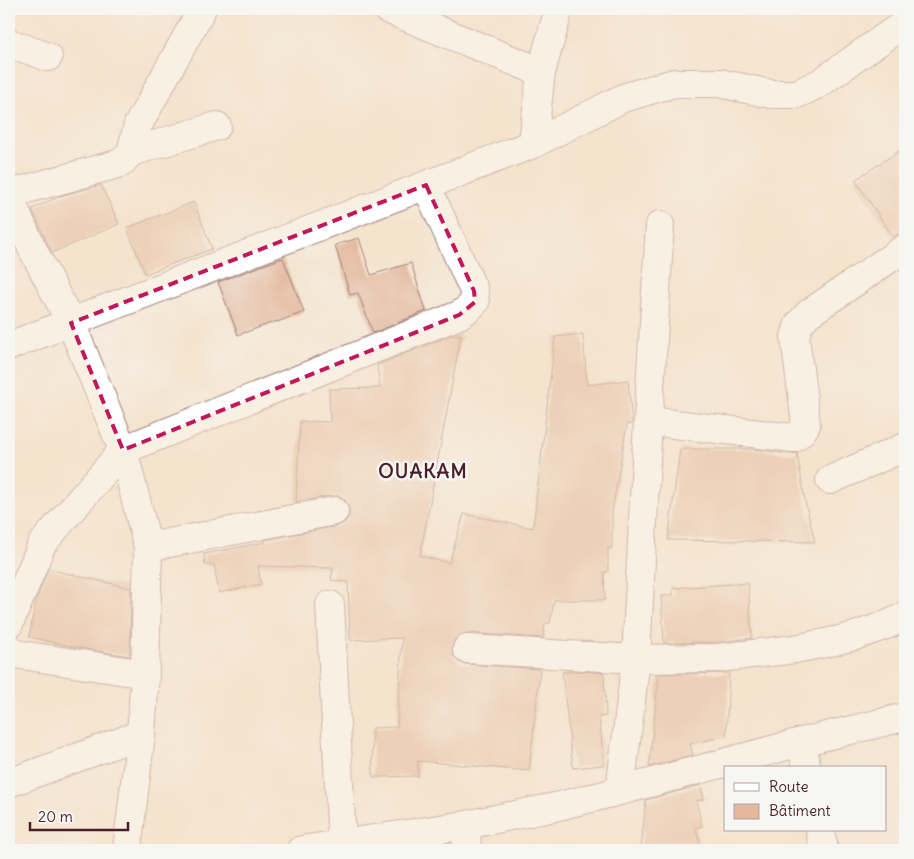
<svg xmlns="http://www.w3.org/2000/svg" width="914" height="859" font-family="Delius,sans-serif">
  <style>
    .building { fill: #e4b89c }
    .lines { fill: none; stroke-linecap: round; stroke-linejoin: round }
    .minor-casing { stroke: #9f817c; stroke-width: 30 }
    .minor { stroke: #fff; stroke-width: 28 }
    .marked { fill: none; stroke: #c2185b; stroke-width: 4; stroke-dasharray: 10 6; stroke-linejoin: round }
    .labels { text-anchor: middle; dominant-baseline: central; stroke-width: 5; stroke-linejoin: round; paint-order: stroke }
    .district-label { font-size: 20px; font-weight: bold; letter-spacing: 1px; fill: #4a1f2b; stroke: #f6f6f2 }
  </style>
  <rect width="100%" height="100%" fill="#f6f6f2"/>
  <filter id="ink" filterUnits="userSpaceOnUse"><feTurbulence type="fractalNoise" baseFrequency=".02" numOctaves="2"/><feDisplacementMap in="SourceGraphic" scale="10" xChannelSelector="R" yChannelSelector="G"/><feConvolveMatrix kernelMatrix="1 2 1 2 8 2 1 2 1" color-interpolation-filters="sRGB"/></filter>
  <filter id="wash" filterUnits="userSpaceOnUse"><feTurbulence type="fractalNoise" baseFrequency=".0096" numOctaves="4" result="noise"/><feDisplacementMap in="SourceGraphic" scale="20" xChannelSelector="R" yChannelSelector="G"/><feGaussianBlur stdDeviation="1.12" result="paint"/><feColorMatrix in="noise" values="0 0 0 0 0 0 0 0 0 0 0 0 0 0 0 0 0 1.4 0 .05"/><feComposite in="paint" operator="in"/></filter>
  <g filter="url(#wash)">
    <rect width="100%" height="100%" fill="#f4e3cd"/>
    <g id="blocks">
      <path class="building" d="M 905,147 L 905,233 L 897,235 L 893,237 L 855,180 Z
        M 101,185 L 119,224 L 52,253 L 32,209 L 60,196 Z
        M 194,202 L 212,249 L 145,274 L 127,228 Z
        M 359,238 L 371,275 L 411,263 L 426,311 L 373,333 L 358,293 L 350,295 L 335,245 Z
        M 283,258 L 304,312 L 277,322 L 277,321 L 238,335 L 218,282 Z
        M 583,334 L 587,385 L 628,380 L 632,423 L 632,424 L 627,424 L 612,513 L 612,548 L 608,548 L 608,572 L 604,572 L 605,600 L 554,600 L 550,623 L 545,623 L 543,638 L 467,633 L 460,635 L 454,641 L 452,648 L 453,656 L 459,662 L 466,664 L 540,669 L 529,771 L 418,761 L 418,776 L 373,777 L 372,728 L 397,727 L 402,638 L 350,640 L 348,582 L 331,580 L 333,568 L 258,566 L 261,584 L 219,593 L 214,565 L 205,565 L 204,554 L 265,542 L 265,540 L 337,526 L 345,522 L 349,517 L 349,509 L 346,501 L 340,496 L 331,496 L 296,502 L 300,421 L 330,422 L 329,389 L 380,388 L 377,365 L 451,335 L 461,335 L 420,556 L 449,563 L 464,514 L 533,528 L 555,337 Z
        M 680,449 L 752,449 L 792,454 L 797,453 L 805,501 L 815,542 L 668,540 Z
        M 48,569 L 131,588 L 130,656 L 74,647 L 29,637 L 36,601 Z
        M 748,583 L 752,638 L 718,642 L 664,643 L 661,596 L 673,595 L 673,588 Z
        M 583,671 L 604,673 L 606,716 L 599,717 L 604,765 L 573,768 L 562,672 Z
        M 729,673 L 726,736 L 690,744 L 693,755 L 649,767 L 659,674 Z
        M 701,785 L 704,799 L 696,801 L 702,826 L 696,828 L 701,850 L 641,850 L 646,800 Z"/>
    </g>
  </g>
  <g filter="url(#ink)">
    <use href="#blocks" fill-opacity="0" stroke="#9f817c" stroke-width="1"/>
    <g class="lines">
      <defs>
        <path id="minor" d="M 387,9 L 541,72
          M 9,43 L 48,57
          M 533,144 L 541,72 L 559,9
          M 131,152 L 217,126
          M 9,194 L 121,163 L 131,152 L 138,125 L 202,9
          M 9,197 L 32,248 L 71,323 L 123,450 L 148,547 L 145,674 L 141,734 L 127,850
          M 9,346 L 533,144 L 623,98 L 674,83 L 719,83 L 771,94 L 797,94 L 820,83 L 905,23
          M 648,421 L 794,438 L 801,432 L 806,425 L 795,337 L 799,324 L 808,314 L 905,248
          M 830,480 L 905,447
          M 148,547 L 334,511
          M 330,605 L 342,844
          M 9,624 L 42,544 L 123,450 L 459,315 L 469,308 L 475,302 L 474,291 L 426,185
          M 9,648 L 15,654 L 145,674
          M 467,649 L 636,659 L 719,658 L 795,649 L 835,641 L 855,636 L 889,624 L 905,616
          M 801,742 L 807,768
          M 9,783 L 141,734
          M 620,791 L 636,659 L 648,421 L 660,225
          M 466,825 L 467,850
          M 820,830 L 824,850
          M 301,850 L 466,825 L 555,807 L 620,791 L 801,742 L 905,717"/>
      </defs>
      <use href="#minor" class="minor-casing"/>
      <use href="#minor" class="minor"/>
    </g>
  </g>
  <path d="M0 0H914V859H0ZM 426,185 L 474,291 L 475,302 L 459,315 L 123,450 L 71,323 Z" fill="#f4e3cd" fill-opacity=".55" fill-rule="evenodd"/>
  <path class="marked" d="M 426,185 L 474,291 L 475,302 L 459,315 L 123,450 L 71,323 Z"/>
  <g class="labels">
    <g class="district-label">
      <text x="423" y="470">OUAKAM</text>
    </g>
  </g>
  <rect width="914" height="859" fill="none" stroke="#f6f6f2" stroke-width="30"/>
  <rect x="724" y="766" width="162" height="65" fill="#f6f6f2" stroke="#b1a0a2"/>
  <rect x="734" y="783" width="25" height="8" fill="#ffffff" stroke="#b1a0a2"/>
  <text x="769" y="792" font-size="15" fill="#4a1f2b">Route</text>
  <rect x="734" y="804" width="25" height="15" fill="#e4b89c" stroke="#b1a0a2"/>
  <text x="769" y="816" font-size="15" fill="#4a1f2b">Bâtiment</text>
  <path d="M30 822v8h98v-8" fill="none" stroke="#4a1f2b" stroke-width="2.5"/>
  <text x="38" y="822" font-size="15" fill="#4a1f2b" stroke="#f6f6f2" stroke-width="4" paint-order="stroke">20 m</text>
</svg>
